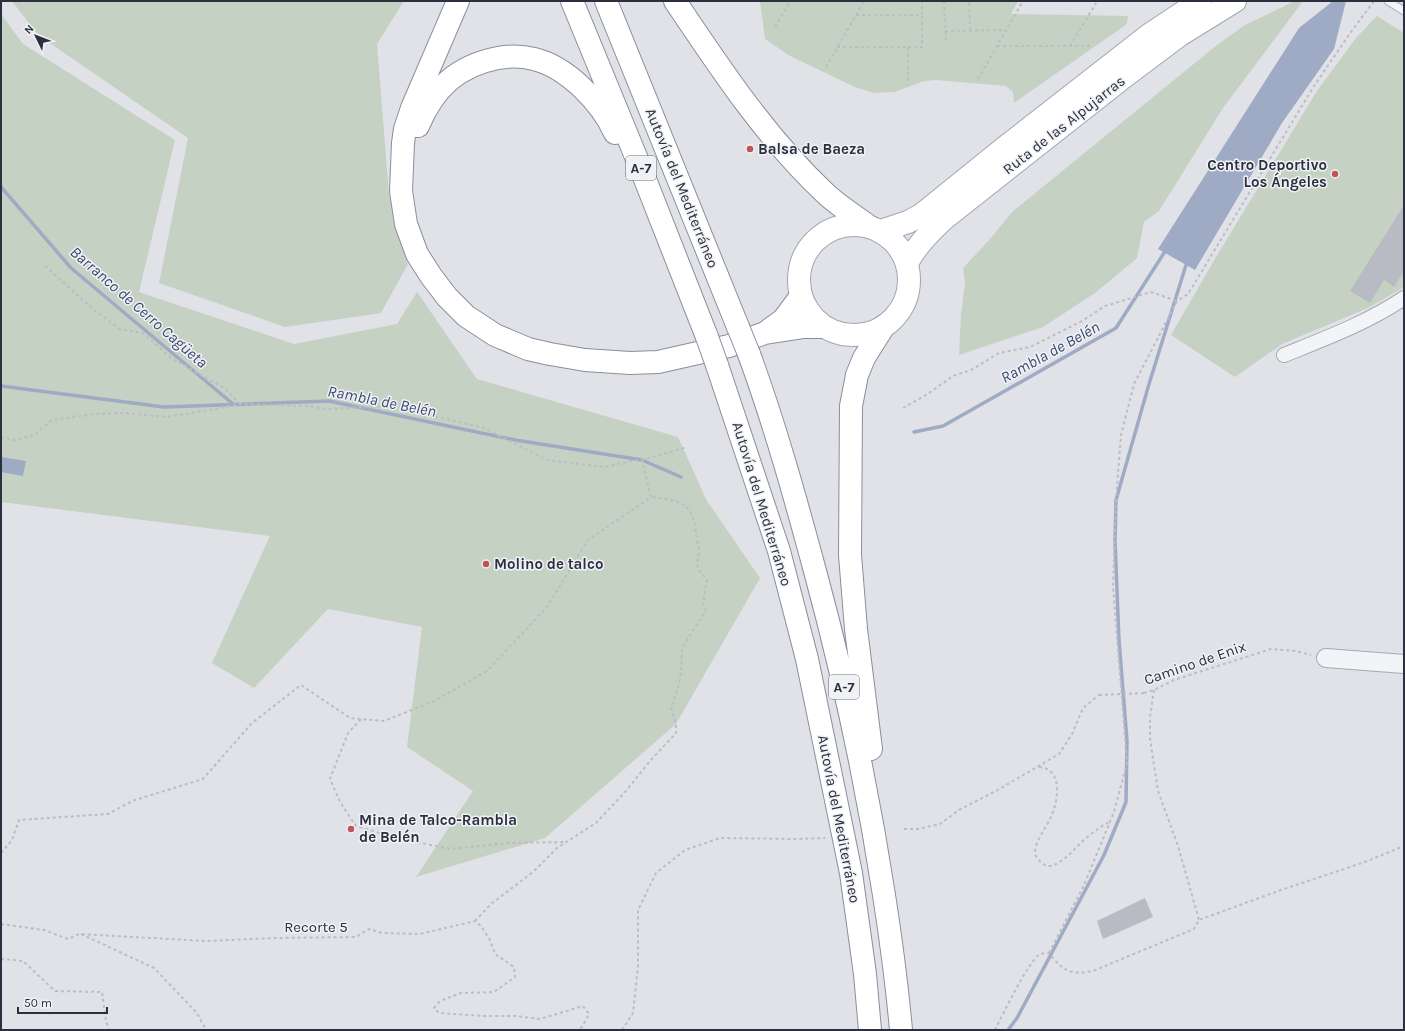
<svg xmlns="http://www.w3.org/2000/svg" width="1405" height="1031" font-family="Karla,sans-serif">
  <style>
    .green { fill: #c4d1c3 }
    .water { fill: #9fabc4 }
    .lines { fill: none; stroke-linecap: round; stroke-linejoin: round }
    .stream { stroke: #9fabc4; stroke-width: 3.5 }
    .building { fill: #b9bbc4 }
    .service-casing { stroke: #a7a9b2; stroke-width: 9 }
    .minor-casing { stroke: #a7a9b2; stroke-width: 16 }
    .tertiary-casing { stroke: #a7a9b2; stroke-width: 20 }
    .primary-casing { stroke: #a1a5b3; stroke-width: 24 }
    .motorway-casing { stroke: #8a8e9d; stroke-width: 24 }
    .path { stroke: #bbbdc3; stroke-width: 2; stroke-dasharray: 3 3; stroke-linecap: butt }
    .service { stroke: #f3f4f7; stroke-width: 7 }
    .minor { stroke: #f3f4f7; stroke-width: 14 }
    .tertiary { stroke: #f3f4f7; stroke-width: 18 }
    .primary { stroke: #fff; stroke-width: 22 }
    .motorway { stroke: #fff; stroke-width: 22 }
    .motorway-bridge-casing { stroke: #8a8e9d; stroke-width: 24; stroke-linecap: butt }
    .path-bridge { stroke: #bbbdc3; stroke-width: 2; stroke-dasharray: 3 3; stroke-linecap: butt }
    .motorway-bridge { stroke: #fff; stroke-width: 22 }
    .poi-dot { fill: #c05452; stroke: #f0f2f6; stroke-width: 1.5 }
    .labels { text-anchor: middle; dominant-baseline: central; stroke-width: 3; stroke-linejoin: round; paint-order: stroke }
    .shield { fill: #f0f2f6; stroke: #666a75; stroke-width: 1 }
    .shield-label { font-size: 14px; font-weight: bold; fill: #2b2f3e }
    .street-label { font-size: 15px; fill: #2b2f3e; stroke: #f0f2f6 }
    .poi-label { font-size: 15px; font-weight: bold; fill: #2b2f3e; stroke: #f0f2f6; text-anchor: start }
    .water-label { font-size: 16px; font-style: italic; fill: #39486e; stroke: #f0f2f6 }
  </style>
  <rect width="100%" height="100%" fill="#e1e2e8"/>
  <path class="green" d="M 12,1 L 404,1 L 377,44 L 389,195 L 408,264 L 381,313 L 285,327 L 159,283 L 188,138 L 38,35 Z
    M 760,1 L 1018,1 L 1011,14 L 1128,16 L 1127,24 L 1014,103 L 1013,92 L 1006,86 L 936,80 L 924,81 L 895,92 L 874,93 L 855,87 L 790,56 L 765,39 Z
    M 1295,1 L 1303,1 L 1223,108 L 1159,211 L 1144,222 L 1137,258 L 1095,293 L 1043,327 L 959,355 L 961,315 L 965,283 L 963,268 L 991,238 L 1012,212 L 1217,45 L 1245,25 Z
    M 1,14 L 23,44 L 175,140 L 139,292 L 294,344 L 397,324 L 417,292 L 477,379 L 678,437 L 707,501 L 760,578 L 676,724 L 545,838 L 416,877 L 473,791 L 407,747 L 422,627 L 328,609 L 254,688 L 212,663 L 270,536 L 1,502 Z
    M 1377,16 L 1404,33 L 1404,287 L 1368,308 L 1282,344 L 1235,377 L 1171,335 L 1216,257 L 1317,91 L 1356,38 Z"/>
  <path class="water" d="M 1333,1 L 1346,1 L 1334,49 L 1282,123 L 1195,270 L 1158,249 L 1299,28 Z
    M 1,457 L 26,461 L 23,476 L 1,472 Z"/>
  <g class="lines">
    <path class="stream" d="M 1,187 L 71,268 L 233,404
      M 1,386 L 164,407 L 329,401 L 515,440 L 642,460 L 681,477
      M 914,432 L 943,426 L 1116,328 L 1164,253
      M 1008,1030 L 1017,1018 L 1104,855 L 1126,802 L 1127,741 L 1119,640 L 1115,541 L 1116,500 L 1149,384 L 1186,265"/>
  </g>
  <path class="building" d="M 1404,205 L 1404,271 L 1394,287 L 1384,280 L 1370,303 L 1350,291 Z
    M 1145,898 L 1153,917 L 1103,939 L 1097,921 Z"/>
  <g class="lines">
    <defs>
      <path id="service" d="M 1388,1 L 1404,11"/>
      <path id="minor" d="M 1284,355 C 1326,338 1367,323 1404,298"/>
      <path id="tertiary" d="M 1326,658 L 1404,664"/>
      <path id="primary" d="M799 280a55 55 0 1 1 110 0a55 55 0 1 1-110 0Z
        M 881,231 L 908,222 L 921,215 L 1004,148 L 1149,35 L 1200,1
        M 907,263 C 917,245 930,232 945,218 L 1120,80 L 1180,35 L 1235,1"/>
      <path id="motorway" d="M 458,1 L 412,108 L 405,129 L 403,143 L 401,191 L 406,224 L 417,254 L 431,276 L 447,297 L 466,316 L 495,335 L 528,349 L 550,354 L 585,360 L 630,363 L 658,362 L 729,346 L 765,333 L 804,327 L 824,327
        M 572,1 L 641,169 L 707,337
        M 606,1 L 738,327
        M 675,1 C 720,68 766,138 826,194 C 839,206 855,216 870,227
        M 418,126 C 434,88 457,66 498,58 C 509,56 522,56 534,59 C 567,67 601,102 615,133
        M 765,333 L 783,320 L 801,296
        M 749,354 C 775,425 795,497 815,571 C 844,678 867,785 884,895 C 891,940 897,985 901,1030
        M 717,365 L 779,551 L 807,659 L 851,873 L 865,974 L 870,1030
        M 871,749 L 856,629 L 850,555 L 851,406 L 857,375 L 864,358 L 884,326"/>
    </defs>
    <use href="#service" class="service-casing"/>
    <use href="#minor" class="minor-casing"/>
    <use href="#tertiary" class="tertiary-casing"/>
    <use href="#primary" class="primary-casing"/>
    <use href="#motorway" class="motorway-casing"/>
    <path class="path" d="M 944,1 L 946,43
      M 969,3 L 970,30
      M 856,15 L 922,15 L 922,1
      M 775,27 L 790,1
      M 945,31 L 1006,30
      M 997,46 L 1091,46
      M 1070,46 L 1096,3
      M 837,47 L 908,47 L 908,85
      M 908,47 L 922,47 L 922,15
      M 826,67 L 864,1
      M 978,79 L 1023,1
      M 45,266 L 94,310 L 120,329 L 143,333 L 171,358 L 224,388 L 240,404
      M 903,408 L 926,395 L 953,376 L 971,370 L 999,353 L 1030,347 L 1082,321 L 1105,306 L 1151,292 L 1177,301
      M 1,437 L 15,440 L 34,435 L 52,420 L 94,414 L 125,413 L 166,417 L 210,410 L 240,404 L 308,406 L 326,409 L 391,406 L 484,428 L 547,460 L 605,467 L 631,461 L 642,460 L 687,447
      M 1154,690 L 1150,717 L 1150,739 L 1158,791 L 1178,846 L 1199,920
      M 1144,693 L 1154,690 L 1174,680 L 1271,649 L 1296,651 L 1311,655
      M 361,719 L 348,733 L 330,779 L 340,802 L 356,826 L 400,839 L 451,849 L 508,843 L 565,842
      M 1039,767 C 1064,769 1058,801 1051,817 C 1046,828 1037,838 1035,851 C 1035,854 1036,857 1038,859 C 1046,869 1052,867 1061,861 C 1070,855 1076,847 1084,840 C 1092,833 1100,827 1109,822
      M 904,829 L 918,829 L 940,824 L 959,810 L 996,791 L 1059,754 L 1072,734 L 1083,708 L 1099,695
      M 1,853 L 12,840 L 19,820 L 108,814 L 132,801 L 203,779 L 252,723 L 301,685 L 350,718 L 384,721 L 434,701 L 487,671 L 547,607 L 588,540 L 651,497 L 642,460
      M 475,921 L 491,904 L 533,872 L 557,848 L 596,823 L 626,791 L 650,761 L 676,733 L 676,724 L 671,708 L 678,688 L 681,673 L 682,648 L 706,610 L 703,604 L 707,579 C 695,569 697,566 699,552 C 699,546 696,539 696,533 C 692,501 681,501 651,497
      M 1,924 L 44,930 L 68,939 L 79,934 L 206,941 L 275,938 L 356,937 L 369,929 L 382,933 L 420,934 L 475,921 L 481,926 L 490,940 L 495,954 L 514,967 L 515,977 L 494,992 L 461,993 L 440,1001 L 434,1008 L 439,1013 L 484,1016 L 516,1016 L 540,1019 L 583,1006 L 589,1014 L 582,1027 L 577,1030
      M 81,934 L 154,968 L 197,1013 L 206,1030
      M 1049,953 L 1084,885 L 1114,812 L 1127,763 L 1113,586 L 1116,500 L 1121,435 L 1134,384 L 1177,301 L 1188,294 L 1314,86 L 1351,32 L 1374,1
      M 1,959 L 23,961 L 55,991 L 102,992 L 106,1021 L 109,1030
      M 622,1030 L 633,1013 L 638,966 L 638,910 L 656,873 L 685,850 L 720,838 L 796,839 L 825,838
      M 995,1030 C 1002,1016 1029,960 1040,954 C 1043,953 1047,953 1049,953 C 1064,972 1070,975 1093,971 L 1194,929 L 1199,920 L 1281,890 L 1365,862 L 1404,846"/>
    <use href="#service" class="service"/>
    <use href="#minor" class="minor"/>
    <use href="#tertiary" class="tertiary"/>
    <use href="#primary" class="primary"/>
    <use href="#motorway" class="motorway"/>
    <defs>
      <path id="motorway-bridge" d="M 738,327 L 749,354
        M 707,337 L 717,365"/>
    </defs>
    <use href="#motorway-bridge" class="motorway-bridge-casing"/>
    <path class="path-bridge" d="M 1099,695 L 1144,693"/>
    <use href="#motorway-bridge" class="motorway-bridge"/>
  </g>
  <g class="poi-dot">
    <circle cx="750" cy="149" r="4"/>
    <circle cx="1335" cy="174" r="4"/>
    <circle cx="486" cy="564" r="4"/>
    <circle cx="351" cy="829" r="4"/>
  </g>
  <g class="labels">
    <g class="shield">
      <rect x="626" y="156" width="30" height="24" rx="3"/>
      <rect x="829" y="675" width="30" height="24" rx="3"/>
    </g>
    <g class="shield-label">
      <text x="641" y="168">A-7</text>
      <text x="844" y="687">A-7</text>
    </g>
    <g class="street-label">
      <text transform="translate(1064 125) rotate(-38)">Ruta de las Alpujarras</text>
      <text transform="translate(682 188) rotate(68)">Autovía del Mediterráneo</text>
      <text transform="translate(762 504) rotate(73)">Autovía del Mediterráneo</text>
      <text transform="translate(1195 663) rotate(-19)">Camino de Enix</text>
      <text transform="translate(839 819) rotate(79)">Autovía del Mediterráneo</text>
      <text x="316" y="927">Recorte 5</text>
    </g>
    <g class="poi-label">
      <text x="758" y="149">Balsa de Baeza</text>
      <text x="1327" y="165" text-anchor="end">Centro Deportivo<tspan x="1327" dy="17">Los Ángeles</tspan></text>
      <text x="494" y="564">Molino de talco</text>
      <text x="359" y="820">Mina de Talco-Rambla<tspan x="359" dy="17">de Belén</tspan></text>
    </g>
    <g class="water-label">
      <text transform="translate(139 307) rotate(41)">Barranco de Cerro Cagüeta</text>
      <text transform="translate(1050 352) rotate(-29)">Rambla de Belén</text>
      <text transform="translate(382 401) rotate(11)">Rambla de Belén</text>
    </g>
  </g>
  <rect width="1405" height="1031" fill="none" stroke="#2b2f3e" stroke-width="4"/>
  <g transform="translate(36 36) rotate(313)" stroke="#f0f2f6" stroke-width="3" paint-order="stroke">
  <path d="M0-3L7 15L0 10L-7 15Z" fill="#2b2f3e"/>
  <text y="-6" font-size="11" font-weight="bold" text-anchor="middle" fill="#2b2f3e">N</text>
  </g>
  <path d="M18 1007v6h89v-6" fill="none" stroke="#2b2f3e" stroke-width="2"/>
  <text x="24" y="1007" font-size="12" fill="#2b2f3e" stroke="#f0f2f6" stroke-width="3" paint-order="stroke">50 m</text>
</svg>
